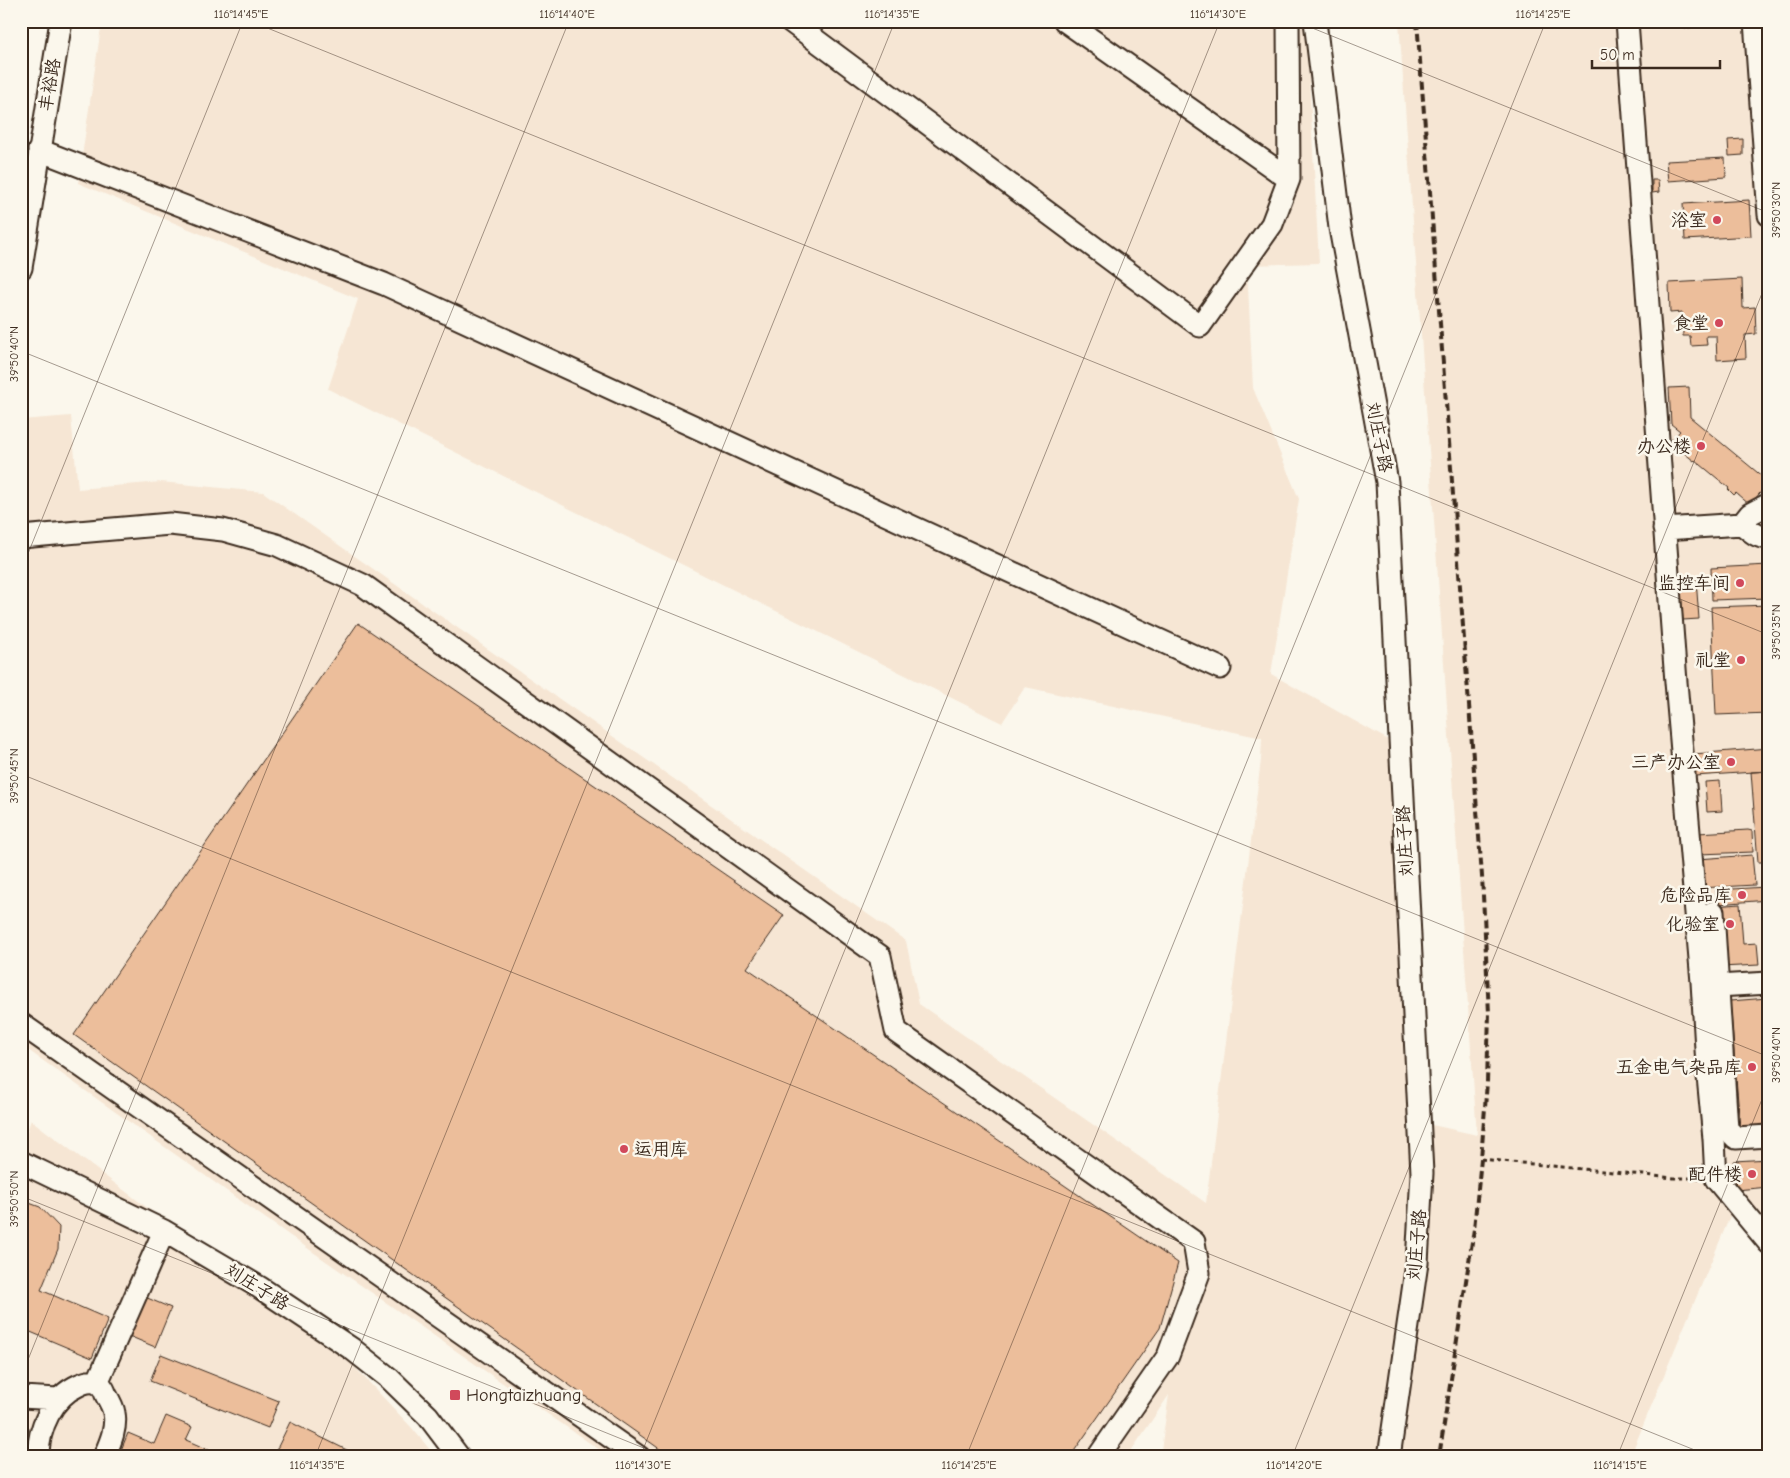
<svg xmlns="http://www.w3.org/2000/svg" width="1790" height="1478" font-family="'Comic Neue','LXGW WenKai TC',sans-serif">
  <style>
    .built { fill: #f6e6d4 }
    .building { fill: #ecbe9b; stroke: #3b2a1e }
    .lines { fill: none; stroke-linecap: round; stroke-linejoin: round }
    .minor-casing { stroke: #3b2a1e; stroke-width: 25 }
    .path { stroke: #3b2a1e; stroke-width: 3; stroke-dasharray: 4 4; stroke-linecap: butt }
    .minor { stroke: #fbf7ec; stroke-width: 21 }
    .rail { stroke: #3b2a1e; stroke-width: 4; stroke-dasharray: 8 4; stroke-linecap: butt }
    .ticks { fill: none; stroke: #3b2a1e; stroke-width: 1; stroke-opacity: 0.45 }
    .poi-dot { fill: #d1495b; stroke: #fbf7ec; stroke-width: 2 }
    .labels { text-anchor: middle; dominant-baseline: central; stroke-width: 5; stroke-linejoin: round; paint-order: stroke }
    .street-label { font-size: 18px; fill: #3b2a1e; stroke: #fbf7ec }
    .poi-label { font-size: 18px; fill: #3b2a1e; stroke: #fbf7ec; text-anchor: end }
    .neatline { fill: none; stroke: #3b2a1e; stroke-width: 2 }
    .ticks-label { font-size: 12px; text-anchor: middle; fill: #3b2a1e }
  </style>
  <rect width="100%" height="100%" fill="#fbf7ec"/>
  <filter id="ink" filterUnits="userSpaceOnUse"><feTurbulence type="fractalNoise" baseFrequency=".02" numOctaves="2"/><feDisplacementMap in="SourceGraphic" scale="10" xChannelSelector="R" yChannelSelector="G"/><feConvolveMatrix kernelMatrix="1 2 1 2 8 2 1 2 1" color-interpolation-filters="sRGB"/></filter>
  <g filter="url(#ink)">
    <path class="built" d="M 102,21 L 1306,21 L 1319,263 L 1247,265 L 1253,388 L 1299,499 L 1271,674 L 1408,751 L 1432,1125 L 1477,1135 L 1399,21 L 1769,21 L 1769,1232 L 1738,1197 L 1630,1457 L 1160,1457 L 1169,1395 L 1127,1457 L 610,1457 L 320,1257 L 21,1045 L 21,420 L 71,416 L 78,489 L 161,482 L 263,492 L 906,941 L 919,1004 L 1206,1203 L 1261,760 L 1262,738 L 1025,687 L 1002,723 L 328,389 L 358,299 L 78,183 Z
      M 31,1120 L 346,1358 L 412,1428 L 436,1457 L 21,1457 L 21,1147 Z"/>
    <path class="building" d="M 1684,21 L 1731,21 L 1731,25 L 1685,28 Z
      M 1743,139 L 1743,155 L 1729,156 L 1728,140 Z
      M 1725,158 L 1726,177 L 1668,181 L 1666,161 Z
      M 1652,180 L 1658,180 L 1659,192 L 1652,193 Z
      M 1749,200 L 1751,236 L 1685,240 L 1683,204 Z
      M 1742,279 L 1743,308 L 1755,307 L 1756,334 L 1745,335 L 1746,358 L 1717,360 L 1716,336 L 1706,336 L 1707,345 L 1691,346 L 1690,336 L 1683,336 L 1682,312 L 1670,313 L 1669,283 Z
      M 1689,387 L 1690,417 L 1769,482 L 1750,505 L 1736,493 L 1734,495 L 1728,489 L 1729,488 L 1695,460 L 1694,461 L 1684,453 L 1685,451 L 1672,440 L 1680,431 L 1671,424 L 1669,388 Z
      M 1769,565 L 1769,598 L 1712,600 L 1711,568 Z
      M 1680,579 L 1696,579 L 1699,619 L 1683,620 Z
      M 1769,605 L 1769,713 L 1716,715 L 1711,607 Z
      M 358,623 L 784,915 L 747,968 L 1178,1263 L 1160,1328 L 1070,1457 L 671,1457 L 74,1035 Z
      M 1769,748 L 1769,771 L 1695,776 L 1693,754 Z
      M 1769,771 L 1769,862 L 1758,862 L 1751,772 Z
      M 1720,781 L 1722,811 L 1707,812 L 1705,782 Z
      M 1748,830 L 1752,831 L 1753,852 L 1699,854 L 1698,833 Z
      M 1752,855 L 1755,885 L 1700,888 L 1698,859 Z
      M 1766,887 L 1768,900 L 1717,904 L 1716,890 Z
      M 1740,904 L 1743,944 L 1757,943 L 1759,965 L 1721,967 L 1716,906 Z
      M 1764,942 L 1769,942 L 1769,964 L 1766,964 Z
      M 1768,998 L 1769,1126 L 1740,1128 L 1730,1001 Z
      M 1769,1159 L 1769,1187 L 1736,1190 L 1734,1161 Z
      M 21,1200 L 40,1207 L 59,1227 L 58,1249 L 41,1290 L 108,1319 L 92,1358 L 21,1328 Z
      M 145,1297 L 171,1308 L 155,1347 L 129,1336 Z
      M 161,1354 L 279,1401 L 268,1428 L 150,1381 Z
      M 166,1416 L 192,1427 L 186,1440 L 225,1457 L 124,1457 L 119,1455 L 128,1433 L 154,1444 Z
      M 290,1422 L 361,1457 L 273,1457 Z"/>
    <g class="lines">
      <defs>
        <path id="minor" d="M 790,21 L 1200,326 L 1272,224 L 1289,179
          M 1065,21 L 1289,179 L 1288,21
          M 1315,21 L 1340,228 L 1387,482 L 1422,1173 L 1417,1263 L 1389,1457
          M 1627,21 L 1676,682 L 1702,982 L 1707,1066 L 1714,1139 L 1716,1179 L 1769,1243
          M 1755,21 L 1769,215
          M 39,150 L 384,284 L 1220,668
          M 21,268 L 61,21
          M 1742,524 L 1750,514 L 1769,504
          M 1664,529 L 1742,524 C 1749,530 1758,539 1769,537
          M 21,537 L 170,524 L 223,530 L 277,545 L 363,585 L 880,956 L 896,1031 L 1194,1242 L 1199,1273 L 1168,1356 L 1098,1457
          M 1713,912 L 1727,1129 L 1736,1138 L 1769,1136
          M 1717,986 L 1769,983
          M 21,1024 L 639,1457
          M 21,1162 L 164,1231 L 259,1287 L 352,1349 L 390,1379 L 428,1416 L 459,1457
          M 97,1383 L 164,1231
          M 21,1397 L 58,1399
          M 38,1457 C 38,1428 52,1397 79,1385 C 83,1383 90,1381 94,1382 C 101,1383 104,1389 106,1395 C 109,1400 113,1407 114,1413 C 117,1428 110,1443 104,1457"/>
      </defs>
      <use href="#minor" class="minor-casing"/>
      <path class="path" d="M 1481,1159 L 1674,1178 L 1700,1178"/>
      <use href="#minor" class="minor"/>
      <path class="rail" d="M 1417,21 L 1482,876 L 1489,1013 L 1487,1082 L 1481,1159 L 1474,1229 L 1439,1457"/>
    </g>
  </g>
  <path class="ticks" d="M 250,21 L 1769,635M 1295,21 L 1769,213M 21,351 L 1769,1057M 21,571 L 243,21M 21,774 L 1712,1457M 21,1196 L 666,1457M 21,1377 L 569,21M 315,1457 L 895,21M 640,1457 L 1220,21M 966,1457 L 1546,21M 1292,1457 L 1769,276M 1617,1457 L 1769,1082"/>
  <g class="poi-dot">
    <circle cx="1717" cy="220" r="5"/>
    <circle cx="1719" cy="323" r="5"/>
    <circle cx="1701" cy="446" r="5"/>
    <circle cx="1740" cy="583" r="5"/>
    <circle cx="1741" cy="660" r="5"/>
    <circle cx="1731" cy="762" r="5"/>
    <circle cx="1742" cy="895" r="5"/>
    <circle cx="1730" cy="924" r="5"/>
    <circle cx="1752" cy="1067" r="5"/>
    <circle cx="624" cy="1149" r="5"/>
    <circle cx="1752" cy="1174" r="5"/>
    <rect x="449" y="1389" width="12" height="12" rx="2.5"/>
  </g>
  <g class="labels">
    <g class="street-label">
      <text transform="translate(50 85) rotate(-80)">丰裕路</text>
      <text transform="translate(1379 437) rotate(79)">刘庄子路</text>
      <text transform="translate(1405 841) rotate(-93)">刘庄子路</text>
      <text transform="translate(1417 1245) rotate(-85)">刘庄子路</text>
      <text transform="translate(257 1287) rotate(32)">刘庄子路</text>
    </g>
    <g class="poi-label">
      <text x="1707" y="220">浴室</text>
      <text x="1709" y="323">食堂</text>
      <text x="1691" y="446">办公楼</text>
      <text x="1730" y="583">监控车间</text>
      <text x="1731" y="660">礼堂</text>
      <text x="1721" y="762">三产办公室</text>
      <text x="1732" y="895">危险品库</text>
      <text x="1720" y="924">化验室</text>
      <text x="1742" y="1067">五金电气杂品库</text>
      <text x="634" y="1149" text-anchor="start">运用库</text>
      <text x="1742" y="1174">配件楼</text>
      <text x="466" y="1395" text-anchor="start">Hongtaizhuang</text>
    </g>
  </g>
  <rect width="1790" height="1478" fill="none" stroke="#fbf7ec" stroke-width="55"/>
  <path d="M1592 60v8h128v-8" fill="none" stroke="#3b2a1e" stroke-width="2.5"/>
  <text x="1600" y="60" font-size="15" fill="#3b2a1e" stroke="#fbf7ec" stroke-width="4" paint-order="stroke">50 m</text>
  <rect x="28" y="28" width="1734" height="1422" class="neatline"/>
  <g class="ticks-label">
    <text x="241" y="18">116°14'45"E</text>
    <text x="567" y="18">116°14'40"E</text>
    <text x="892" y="18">116°14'35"E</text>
    <text x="1218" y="18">116°14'30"E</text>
    <text x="1543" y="18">116°14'25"E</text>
    <text transform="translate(1776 210) rotate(-90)" y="4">39°50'30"N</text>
    <text transform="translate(14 354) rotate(-90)" y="4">39°50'40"N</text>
    <text transform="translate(1776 632) rotate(-90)" y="4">39°50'35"N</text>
    <text transform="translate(14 776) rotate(-90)" y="4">39°50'45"N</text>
    <text transform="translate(1776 1055) rotate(-90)" y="4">39°50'40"N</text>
    <text transform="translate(14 1199) rotate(-90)" y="4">39°50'50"N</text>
    <text x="317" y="1469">116°14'35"E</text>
    <text x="643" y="1469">116°14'30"E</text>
    <text x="969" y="1469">116°14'25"E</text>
    <text x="1294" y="1469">116°14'20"E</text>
    <text x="1620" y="1469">116°14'15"E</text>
  </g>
</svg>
